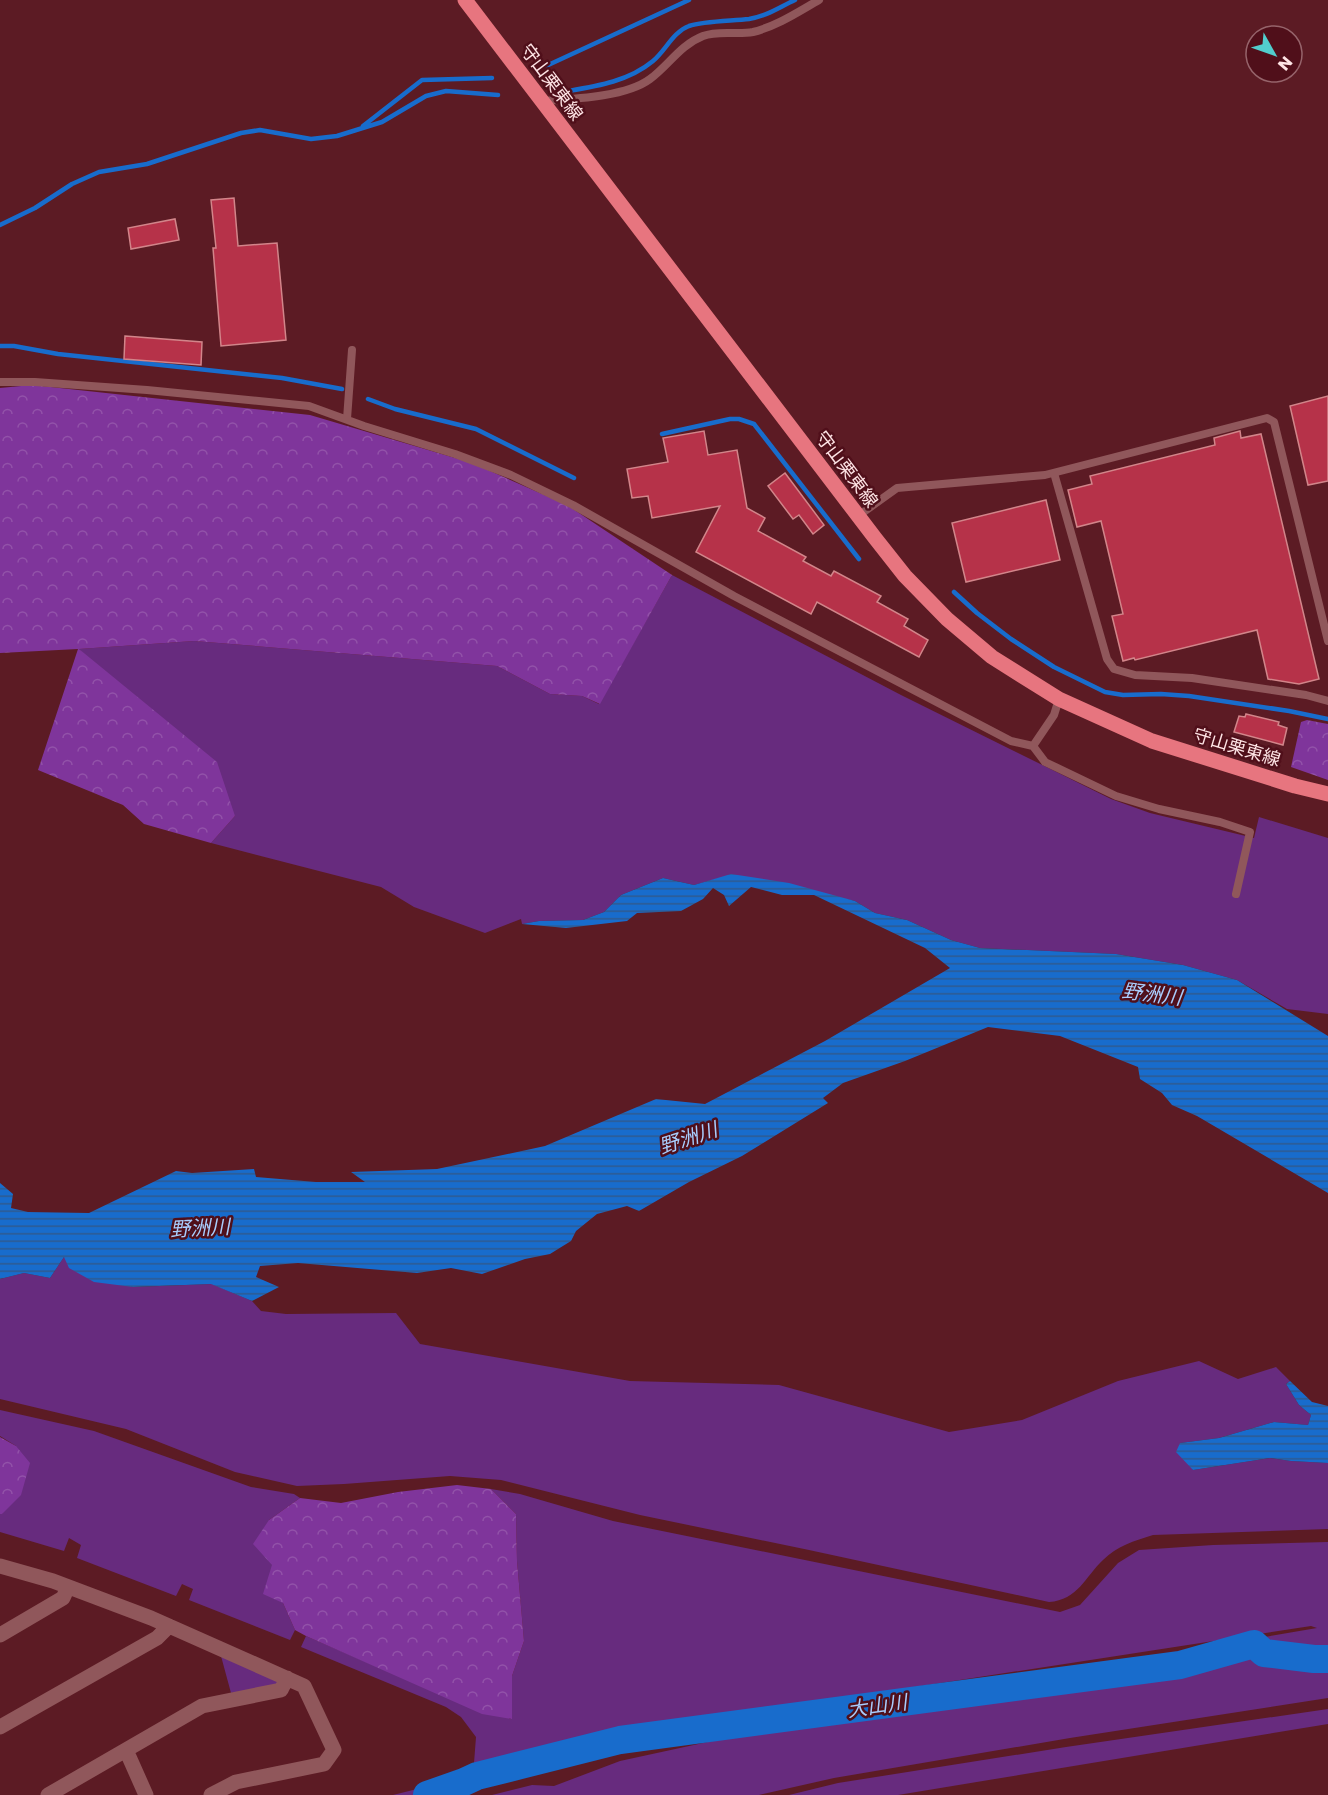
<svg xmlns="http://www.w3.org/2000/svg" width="1328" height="1795" font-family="Poppins,'Noto Sans JP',sans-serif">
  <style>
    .green { fill: #672b7e }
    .forest { fill: url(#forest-crowns) }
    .water { fill: url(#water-rules) }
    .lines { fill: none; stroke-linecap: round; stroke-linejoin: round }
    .stream { stroke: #186ccc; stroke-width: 4.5 }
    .river { stroke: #186ccc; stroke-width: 28 }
    .building { fill: #b63249; stroke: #d2858a; stroke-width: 1.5 }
    .service { stroke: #90575b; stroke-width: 8 }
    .minor { stroke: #90575b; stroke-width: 15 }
    .primary { stroke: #e7757f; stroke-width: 15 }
    .labels { text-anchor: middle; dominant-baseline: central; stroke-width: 5; stroke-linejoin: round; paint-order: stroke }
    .street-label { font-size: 18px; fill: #fee4e5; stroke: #500f1a }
    .water-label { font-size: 20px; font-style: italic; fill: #a8cdfd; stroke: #500f1a }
  </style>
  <defs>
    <pattern id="forest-crowns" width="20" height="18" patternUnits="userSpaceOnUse" patternTransform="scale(1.5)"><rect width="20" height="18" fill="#7f359b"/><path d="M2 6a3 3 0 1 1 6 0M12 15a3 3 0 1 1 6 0" fill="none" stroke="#9252a9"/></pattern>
    <pattern id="water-rules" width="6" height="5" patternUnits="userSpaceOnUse" patternTransform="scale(1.5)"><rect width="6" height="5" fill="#186ccc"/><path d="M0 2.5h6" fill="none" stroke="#2f5a8f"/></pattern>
  </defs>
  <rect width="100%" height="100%" fill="#5c1b24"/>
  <path class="green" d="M 672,575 L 901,695 L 1111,799 L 1150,813 L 1254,838 L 1259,817 L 1328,838 L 1328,1014 L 1287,1009 L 1237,980 L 1183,965 L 1116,954 L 980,948 L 951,940 L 907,920 L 875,913 L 855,901 L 731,875 L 694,885 L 663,878 L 621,895 L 604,912 L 583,920 L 539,921 L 522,924 L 521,919 L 485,933 L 414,907 L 381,887 L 211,843 L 235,816 L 79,649 L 194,641 L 497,666 L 550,694 L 582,696 L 599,704 Z
    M 64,1257 L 133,1287 L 212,1284 L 252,1301 L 261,1311 L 286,1314 L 396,1313 L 420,1344 L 630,1381 L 779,1385 L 949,1432 L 1022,1420 L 1118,1381 L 1199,1361 L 1238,1379 L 1276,1367 L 1290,1381 L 1286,1384 L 1299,1405 L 1311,1415 L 1308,1425 L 1274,1422 L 1219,1438 L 1180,1443 L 1193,1470 L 1270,1458 L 1291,1461 L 1328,1463 L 1328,1529 L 1153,1535 C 1134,1541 1117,1546 1103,1560 C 1085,1577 1078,1600 1049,1602 L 809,1550 L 640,1515 L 501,1480 L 450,1476 L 344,1484 L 297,1486 L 235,1472 L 126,1429 L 0,1399 L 0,1279 L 24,1273 L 50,1278 Z
    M 0,1410 L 94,1431 L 251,1487 L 294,1494 L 300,1498 L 269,1520 L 272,1565 L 283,1603 L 295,1630 L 290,1640 L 189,1600 L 193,1589 L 182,1584 L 176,1596 L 77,1558 L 81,1545 L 69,1538 L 64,1551 L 0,1532 L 0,1514 L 2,1514 L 16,1446 L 0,1436 Z
    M 491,1489 L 520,1494 L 613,1521 L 1060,1612 L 1080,1605 L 1118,1563 L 1139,1550 L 1213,1545 L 1328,1542 L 1328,1698 L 1070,1738 L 834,1778 L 759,1795 L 492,1795 L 532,1785 L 554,1786 L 620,1761 L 905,1699 L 1317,1628 L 1311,1626 L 824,1701 L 442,1795 L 393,1795 L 461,1778 L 474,1763 L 476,1737 L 461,1717 L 446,1707 L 301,1647 L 306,1636 L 387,1671 L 511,1719 L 512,1676 L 524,1641 L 517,1561 L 516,1514 Z
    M 221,1656 L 283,1684 L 231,1693 Z
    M 1328,1709 L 1328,1724 L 898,1795 L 789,1795 L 838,1783 L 1066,1747 Z"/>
  <path class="forest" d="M 32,385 L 310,415 L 472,463 L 567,505 L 672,575 L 600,704 L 582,696 L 550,694 L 497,666 L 194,641 L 79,649 L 217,762 L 235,816 L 211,843 L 144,824 L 123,805 L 38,770 L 78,649 L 0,653 L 0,388 Z
    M 1307,720 L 1328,724 L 1328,780 L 1291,767 L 1301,722 Z
    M 0,1437 L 16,1446 L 30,1463 L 21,1495 L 2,1514 L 0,1514 Z
    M 457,1485 L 491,1489 L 516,1514 L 517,1561 L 524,1641 L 512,1676 L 512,1719 L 482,1714 L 306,1636 L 295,1630 L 283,1603 L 263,1594 L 272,1565 L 253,1544 L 269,1520 L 300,1498 L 341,1503 L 398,1492 Z"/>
  <path class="water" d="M 731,874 L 789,883 L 855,901 L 875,913 L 907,920 L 951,940 L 980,948 L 1116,954 L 1183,965 L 1237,980 L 1328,1036 L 1328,1193 L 1197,1116 L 1172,1105 L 1162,1093 L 1140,1079 L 1138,1067 L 1060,1036 L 988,1027 L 905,1061 L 843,1083 L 823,1098 L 828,1103 L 742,1156 L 689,1182 L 639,1211 L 627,1206 L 597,1214 L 576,1231 L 571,1241 L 550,1254 L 525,1259 L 482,1274 L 451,1268 L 417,1273 L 298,1263 L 260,1266 L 256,1277 L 279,1287 L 252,1301 L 211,1284 L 133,1287 L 94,1282 L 69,1268 L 64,1257 L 50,1278 L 24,1273 L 0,1279 L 0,1183 L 13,1194 L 11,1208 L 28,1212 L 89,1213 L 176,1171 L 192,1173 L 254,1169 L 256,1177 L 316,1182 L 365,1182 L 351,1172 L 437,1169 L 545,1146 L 656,1099 L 705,1104 L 825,1041 L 950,968 L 925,948 L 814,895 L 782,895 L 751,887 L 729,906 L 724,895 L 713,888 L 703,899 L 681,911 L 637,913 L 627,921 L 566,928 L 522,924 L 539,921 L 583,920 L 604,912 L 621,895 L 663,878 L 694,885 Z
    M 1290,1381 L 1312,1402 L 1328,1406 L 1328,1463 L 1291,1461 L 1270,1458 L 1193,1470 L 1176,1452 L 1180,1443 L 1219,1438 L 1274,1422 L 1308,1425 L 1311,1415 L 1299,1405 L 1286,1384 Z"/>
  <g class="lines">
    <path class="stream" d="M 546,66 L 689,0
      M 568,91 C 598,86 629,81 653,61 C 666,50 673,32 689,26 C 704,21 732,21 749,19 C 767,16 778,8 795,0
      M 363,126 L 422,80 L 492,78
      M 0,225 L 35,208 L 72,184 L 99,172 L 147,164 L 241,133 L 260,130 L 311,139 L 337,136 L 382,122 L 426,96 L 446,91 L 498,95
      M 0,346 L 14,346 L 58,354 L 282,378 L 342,389
      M 368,399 L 395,409 L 476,429 L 574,478
      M 662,434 L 730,419 L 739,419 L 754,424 L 859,559
      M 954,592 L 977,613 L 1011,639 L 1054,667 L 1105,692 L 1123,695 L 1161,694 L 1189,696 L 1289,711 L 1328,719"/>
    <path class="river" d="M 427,1795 L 464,1782 L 477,1776 L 620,1740 L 1180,1665 L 1254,1644 L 1264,1653 L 1314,1659 L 1328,1659"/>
  </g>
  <path class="building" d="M 234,198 L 238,246 L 277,243 L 286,340 L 221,346 L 213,248 L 216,248 L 211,200 Z
    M 175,219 L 179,240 L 131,249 L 128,228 Z
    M 125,336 L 202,342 L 201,365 L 124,359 Z
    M 1328,396 L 1328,481 L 1308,485 L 1290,406 Z
    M 704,431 L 708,455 L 737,450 L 747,508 L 765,518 L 758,531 L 806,557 L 803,561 L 831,576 L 834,571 L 881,596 L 877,602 L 908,619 L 904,626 L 928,640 L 919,657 L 817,602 L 811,614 L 696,552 L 720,506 L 652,518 L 648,496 L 632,498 L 627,469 L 668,462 L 663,438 Z
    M 1240,431 L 1241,438 L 1261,434 L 1319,679 L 1299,684 L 1268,679 L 1257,630 L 1135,660 L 1134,658 L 1123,661 L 1112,616 L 1123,614 L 1101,521 L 1077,527 L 1068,490 L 1092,484 L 1090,476 L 1215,445 L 1214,438 Z
    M 785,473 L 824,525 L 813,534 L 799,515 L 793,519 L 768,486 Z
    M 1046,500 L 1060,560 L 966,582 L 952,523 Z
    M 1246,714 L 1279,722 L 1278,725 L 1287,728 L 1283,745 L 1234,732 L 1239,716 L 1245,717 Z"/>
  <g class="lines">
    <path class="service" d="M 543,101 C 573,99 626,97 650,79 C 669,65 680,45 703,36 C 718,30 737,35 753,32 C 777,26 798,12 819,0
      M 0,382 L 35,382 L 147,390 L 309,406 L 364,426 L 455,454 L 511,475 L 573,505 L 734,596 L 1011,741 L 1033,746 L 1054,715 L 1059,699
      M 347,419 L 352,350
      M 1054,473 L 1107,659 L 1114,669 L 1135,675 L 1192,678 L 1306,695 L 1328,701
      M 858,516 L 897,488 L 1045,475 L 1267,418 L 1274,422 L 1328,641
      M 1033,746 L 1045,762 L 1116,796 L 1159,809 L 1220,822 L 1250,832 L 1236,894"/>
    <path class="minor" d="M 0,1566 L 53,1581 L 151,1618 L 304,1686 L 334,1750 L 324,1764 L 236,1782 L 211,1795
      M 0,1635 L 63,1598 L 68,1587
      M 0,1727 L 157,1638 L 169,1626
      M 126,1750 L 146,1795
      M 48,1795 L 202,1706 L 281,1690 L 287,1678"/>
    <path class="primary" d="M 465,0 L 875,538 L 905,576 L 947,619 L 992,657 L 1059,699 L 1152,741 L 1295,786 L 1328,794"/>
  </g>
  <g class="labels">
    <g class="street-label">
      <text transform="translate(552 82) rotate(53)">守山栗東線</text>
      <text transform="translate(847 469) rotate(53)">守山栗東線</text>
      <text transform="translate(1237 747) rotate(17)">守山栗東線</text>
    </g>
    <g class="water-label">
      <text transform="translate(1152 994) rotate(7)">野洲川</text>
      <text transform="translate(688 1138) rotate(-18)">野洲川</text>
      <text transform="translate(200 1228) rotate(-3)">野洲川</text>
      <text transform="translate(877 1706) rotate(-8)">大山川</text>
    </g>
  </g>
  <g transform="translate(1274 54) rotate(130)"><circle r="28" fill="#500f1a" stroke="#96646b" stroke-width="1.5"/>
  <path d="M0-4.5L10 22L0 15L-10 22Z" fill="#52cdcd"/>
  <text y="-9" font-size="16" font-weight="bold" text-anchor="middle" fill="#fee4e5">N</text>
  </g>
</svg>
